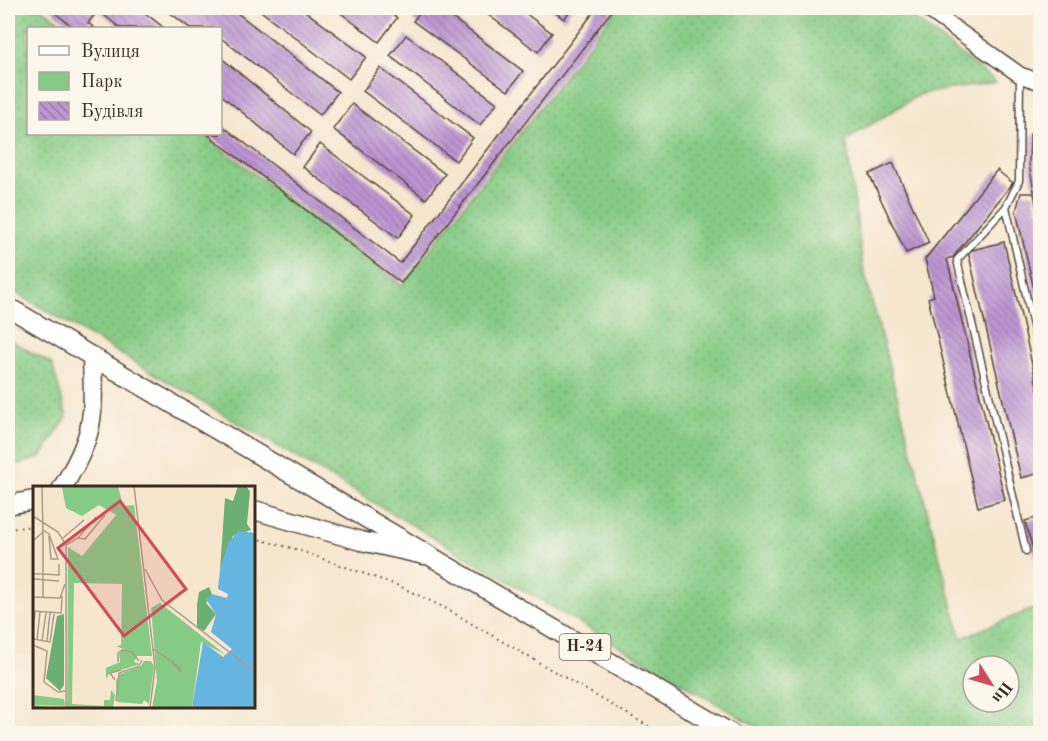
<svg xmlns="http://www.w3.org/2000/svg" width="1048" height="741" font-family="'Old Standard TT',serif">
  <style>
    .green { fill: url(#green-dots); stroke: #607a52; stroke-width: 1.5; fill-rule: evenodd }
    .building { fill: url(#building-back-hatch) }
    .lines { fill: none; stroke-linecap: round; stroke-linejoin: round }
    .service-casing { stroke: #574638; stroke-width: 9 }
    .tertiary-casing { stroke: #574638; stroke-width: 18 }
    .primary-casing { stroke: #574638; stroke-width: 21 }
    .path { stroke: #574638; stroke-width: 2; stroke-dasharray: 1.5 4.5; stroke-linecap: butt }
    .service { stroke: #fff; stroke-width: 6 }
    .tertiary { stroke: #fff; stroke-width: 15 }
    .primary { stroke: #fff; stroke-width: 18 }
    .labels { text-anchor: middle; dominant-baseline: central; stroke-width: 4.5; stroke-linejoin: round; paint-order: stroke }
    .shield { fill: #fbf7ec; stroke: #75685c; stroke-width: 1.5 }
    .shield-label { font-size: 16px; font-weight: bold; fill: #3b2a1e }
    .inset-road { fill: none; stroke: #ab9b88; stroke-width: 1.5 }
    .view { fill: #d1495b; fill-opacity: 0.15; stroke: #d1495b; stroke-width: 3 }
    .inset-edge { fill: none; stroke: #3b2a1e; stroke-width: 3 }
  </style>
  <defs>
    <pattern id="green-dots" width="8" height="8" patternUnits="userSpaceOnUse" patternTransform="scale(1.5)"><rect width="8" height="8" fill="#86cb85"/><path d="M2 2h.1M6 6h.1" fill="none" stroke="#75ae72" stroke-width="1.8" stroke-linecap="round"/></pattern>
    <pattern id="building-back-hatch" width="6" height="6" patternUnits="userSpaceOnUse" patternTransform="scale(1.5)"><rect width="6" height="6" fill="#bc94d2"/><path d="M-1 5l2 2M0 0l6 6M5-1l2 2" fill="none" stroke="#9a79aa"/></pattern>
  </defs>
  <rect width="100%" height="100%" fill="#fbf7ec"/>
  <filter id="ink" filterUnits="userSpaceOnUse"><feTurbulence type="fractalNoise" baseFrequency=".0167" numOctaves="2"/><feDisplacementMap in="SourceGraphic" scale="12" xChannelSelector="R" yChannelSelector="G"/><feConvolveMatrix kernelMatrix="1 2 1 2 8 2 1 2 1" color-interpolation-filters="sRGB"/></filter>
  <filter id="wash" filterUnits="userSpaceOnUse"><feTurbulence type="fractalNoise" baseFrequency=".008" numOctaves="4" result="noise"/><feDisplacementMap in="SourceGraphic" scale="24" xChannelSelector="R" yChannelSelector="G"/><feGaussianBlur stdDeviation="1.35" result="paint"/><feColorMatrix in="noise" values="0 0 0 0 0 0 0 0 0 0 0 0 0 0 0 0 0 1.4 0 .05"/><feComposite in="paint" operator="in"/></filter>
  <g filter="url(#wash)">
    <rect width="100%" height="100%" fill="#f6e6ce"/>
    <path class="green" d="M 8,8 L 42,8 L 68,28 L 28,28 L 28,134 L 202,134 L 402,286 L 617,8 L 901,8 L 996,82 L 920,94 L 846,140 L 863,267 L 961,638 L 1040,606 L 1040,733 L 767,733 L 8,288 ZM 973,666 L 1009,666 L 1009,702 L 973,702 Z
      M 8,339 L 52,364 L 67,417 L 40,458 L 8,467 Z"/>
    <g id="blocks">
      <path class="building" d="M 49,8 L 139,8 L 164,28 L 120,28 L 98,10 L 88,23 L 95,28 L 74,28 Z
        M 164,8 L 213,8 L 219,12 L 222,8 L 228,13 L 231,8 L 338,92 L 320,115 L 222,39 L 220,41 L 220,28 L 190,28 Z
        M 257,8 L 301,8 L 366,57 L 349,79 Z
        M 334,8 L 383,8 L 397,18 L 379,42 Z
        M 423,8 L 439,8 L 523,71 L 508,91 L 413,21 Z
        M 479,8 L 518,8 L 552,33 L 538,52 Z
        M 549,8 L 572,8 L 564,19 Z
        M 597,8 L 614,8 L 401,283 L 207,134 L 220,134 L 220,124 L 400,263 Z
        M 406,35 L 497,103 L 480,125 L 390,56 Z
        M 220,57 L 311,132 L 293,154 L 220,94 Z
        M 380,68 L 473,138 L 456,161 L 363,91 Z
        M 352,104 L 445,174 L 426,199 L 333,129 Z
        M 1030,134 L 1040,135 L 1040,190 L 1034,191 L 1029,164 Z
        M 320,144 L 415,215 L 398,238 L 303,167 Z
        M 893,163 L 929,243 L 906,253 L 869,174 Z
        M 997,170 L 1013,183 L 953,257 L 947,259 L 1005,500 L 978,507 L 928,298 L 934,296 L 925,259 Z
        M 1021,193 L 1034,193 L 1037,210 L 1040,210 L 1040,316 L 1016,211 Z
        M 1004,242 L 1040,399 L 1040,473 L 1021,478 L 968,251 Z
        M 1040,517 L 1040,559 L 1036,560 L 1025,521 Z"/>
    </g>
  </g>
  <g filter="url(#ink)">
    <use href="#blocks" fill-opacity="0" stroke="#574638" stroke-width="1.5"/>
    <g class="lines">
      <defs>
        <path id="service" d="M 1020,75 L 1019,181 L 1006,207 L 1040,356
          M 1006,207 L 957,260 L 1026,551"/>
        <path id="tertiary" d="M 926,8 L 1020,75 L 1040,82"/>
        <path id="primary" d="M 8,307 L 732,734
          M 62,488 C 95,435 94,417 92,356
          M 8,505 L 34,500
          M 254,510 L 361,541 L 424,555"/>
      </defs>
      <use href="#service" class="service-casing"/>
      <use href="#tertiary" class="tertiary-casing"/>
      <use href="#primary" class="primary-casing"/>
      <path class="path" d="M 8,529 L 34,526
        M 254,538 L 295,549 L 399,586 L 443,607 L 662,734"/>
      <use href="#service" class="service"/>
      <use href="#tertiary" class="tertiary"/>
      <use href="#primary" class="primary"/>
    </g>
  </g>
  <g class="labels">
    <rect class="shield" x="559.5" y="634" width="51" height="26" rx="4.5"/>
    <g class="shield-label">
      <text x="585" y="647">Н-24</text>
    </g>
  </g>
  <g transform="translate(33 486)">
    <rect width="222" height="222" fill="#f6e6ce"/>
    <path d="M 85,0 L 90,20 L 101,19 L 119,170 L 104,170 L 101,176 L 107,178 L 76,188 L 73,193 L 73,182 L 87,176 L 86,167 L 90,163 L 83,160 L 88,159 L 89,98 L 41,97 L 39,218 L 71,220 L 71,214 L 77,214 L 78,204 L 82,209 L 80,222 L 34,222 L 35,61 L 49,70 L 83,29 L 66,19 L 49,30 L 33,22 L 29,1 ZM 127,117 L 193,169 L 168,156 L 159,222 L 119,222 L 124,195 L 118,122 ZM 111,175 L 118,175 L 121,180 L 116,218 L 111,214 L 109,218 L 84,216 L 83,195 L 87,188 L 108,180 ZM 0,209 L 31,213 L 32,220 L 0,219 Z" fill="#86cb85"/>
    <path d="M 205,0 L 214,1 L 217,6 L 214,38 L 218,44 L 200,50 L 187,84 L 192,12 L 200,15 ZM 176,101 L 179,108 L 173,117 L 183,128 L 171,145 L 164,141 L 164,119 L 166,106 ZM 31,128 L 31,199 L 27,205 L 13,192 L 24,130 Z" fill="#6caf72"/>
    <path d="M 205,45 L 222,47 L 222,222 L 159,222 L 170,156 L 190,171 L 199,163 L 178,146 L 183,128 L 173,113 L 179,108 L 194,112 L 195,108 L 185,103 L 187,84 L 195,58 Z" fill="#66b4e0"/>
    <path class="inset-road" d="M 101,0 L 122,181 L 117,222M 0,30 L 25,46 L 33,59 L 33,222M 10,44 L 16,48 L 18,54 L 25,73 L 18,73 L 16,50M 10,46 L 10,88 L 26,89 L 26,78M 30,52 L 51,34M 45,52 L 52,53 L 72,29M 0,55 L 10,46 L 9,0M 33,59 L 45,52 L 63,31M 112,83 L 129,114 L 222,186M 0,88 L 10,88 L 10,112M 0,93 L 26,95M 0,111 L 27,112 L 32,98M 0,125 L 28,127 L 29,110M 0,148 L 2,125M 0,153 L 17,156 L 21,128M 4,154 L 7,126M 9,155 L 13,127M 14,155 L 17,127M 0,159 L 14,165 L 11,196 L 25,206 L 33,205M 120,163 L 138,175 L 147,182 L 147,185 L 138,175M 85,176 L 85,167 L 89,164 L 99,166 L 106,175M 82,194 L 77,187 L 88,184M 83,215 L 86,187 L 106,180 L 109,174M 0,220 L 20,222"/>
    <path class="view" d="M 87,15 L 153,103 L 91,150 L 25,62 Z"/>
    <rect width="222" height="222" class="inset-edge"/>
  </g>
  <rect width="1048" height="741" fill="none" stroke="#fbf7ec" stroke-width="30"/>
  <rect x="27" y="27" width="195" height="108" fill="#fbf7ec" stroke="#aea59a" stroke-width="1.5"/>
  <rect x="39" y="46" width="30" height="9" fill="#ffffff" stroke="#aea59a" stroke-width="1.5"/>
  <text x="81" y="57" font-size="18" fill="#3b2a1e">Вулиця</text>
  <rect x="39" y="72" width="30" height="18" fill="#86cb85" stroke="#aea59a" stroke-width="1.5"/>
  <text x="81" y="87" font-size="18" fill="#3b2a1e">Парк</text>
  <rect x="39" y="102" width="30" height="18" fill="url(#building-back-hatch)" stroke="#aea59a" stroke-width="1.5"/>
  <text x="81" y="117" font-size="18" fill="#3b2a1e">Будівля</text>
  <g transform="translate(991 684) rotate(127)"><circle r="28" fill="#fbf7ec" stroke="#aea59a" stroke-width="1.5"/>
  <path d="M0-4.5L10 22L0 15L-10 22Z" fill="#d1495b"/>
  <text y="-9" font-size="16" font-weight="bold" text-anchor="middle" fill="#3b2a1e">Пн</text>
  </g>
</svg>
